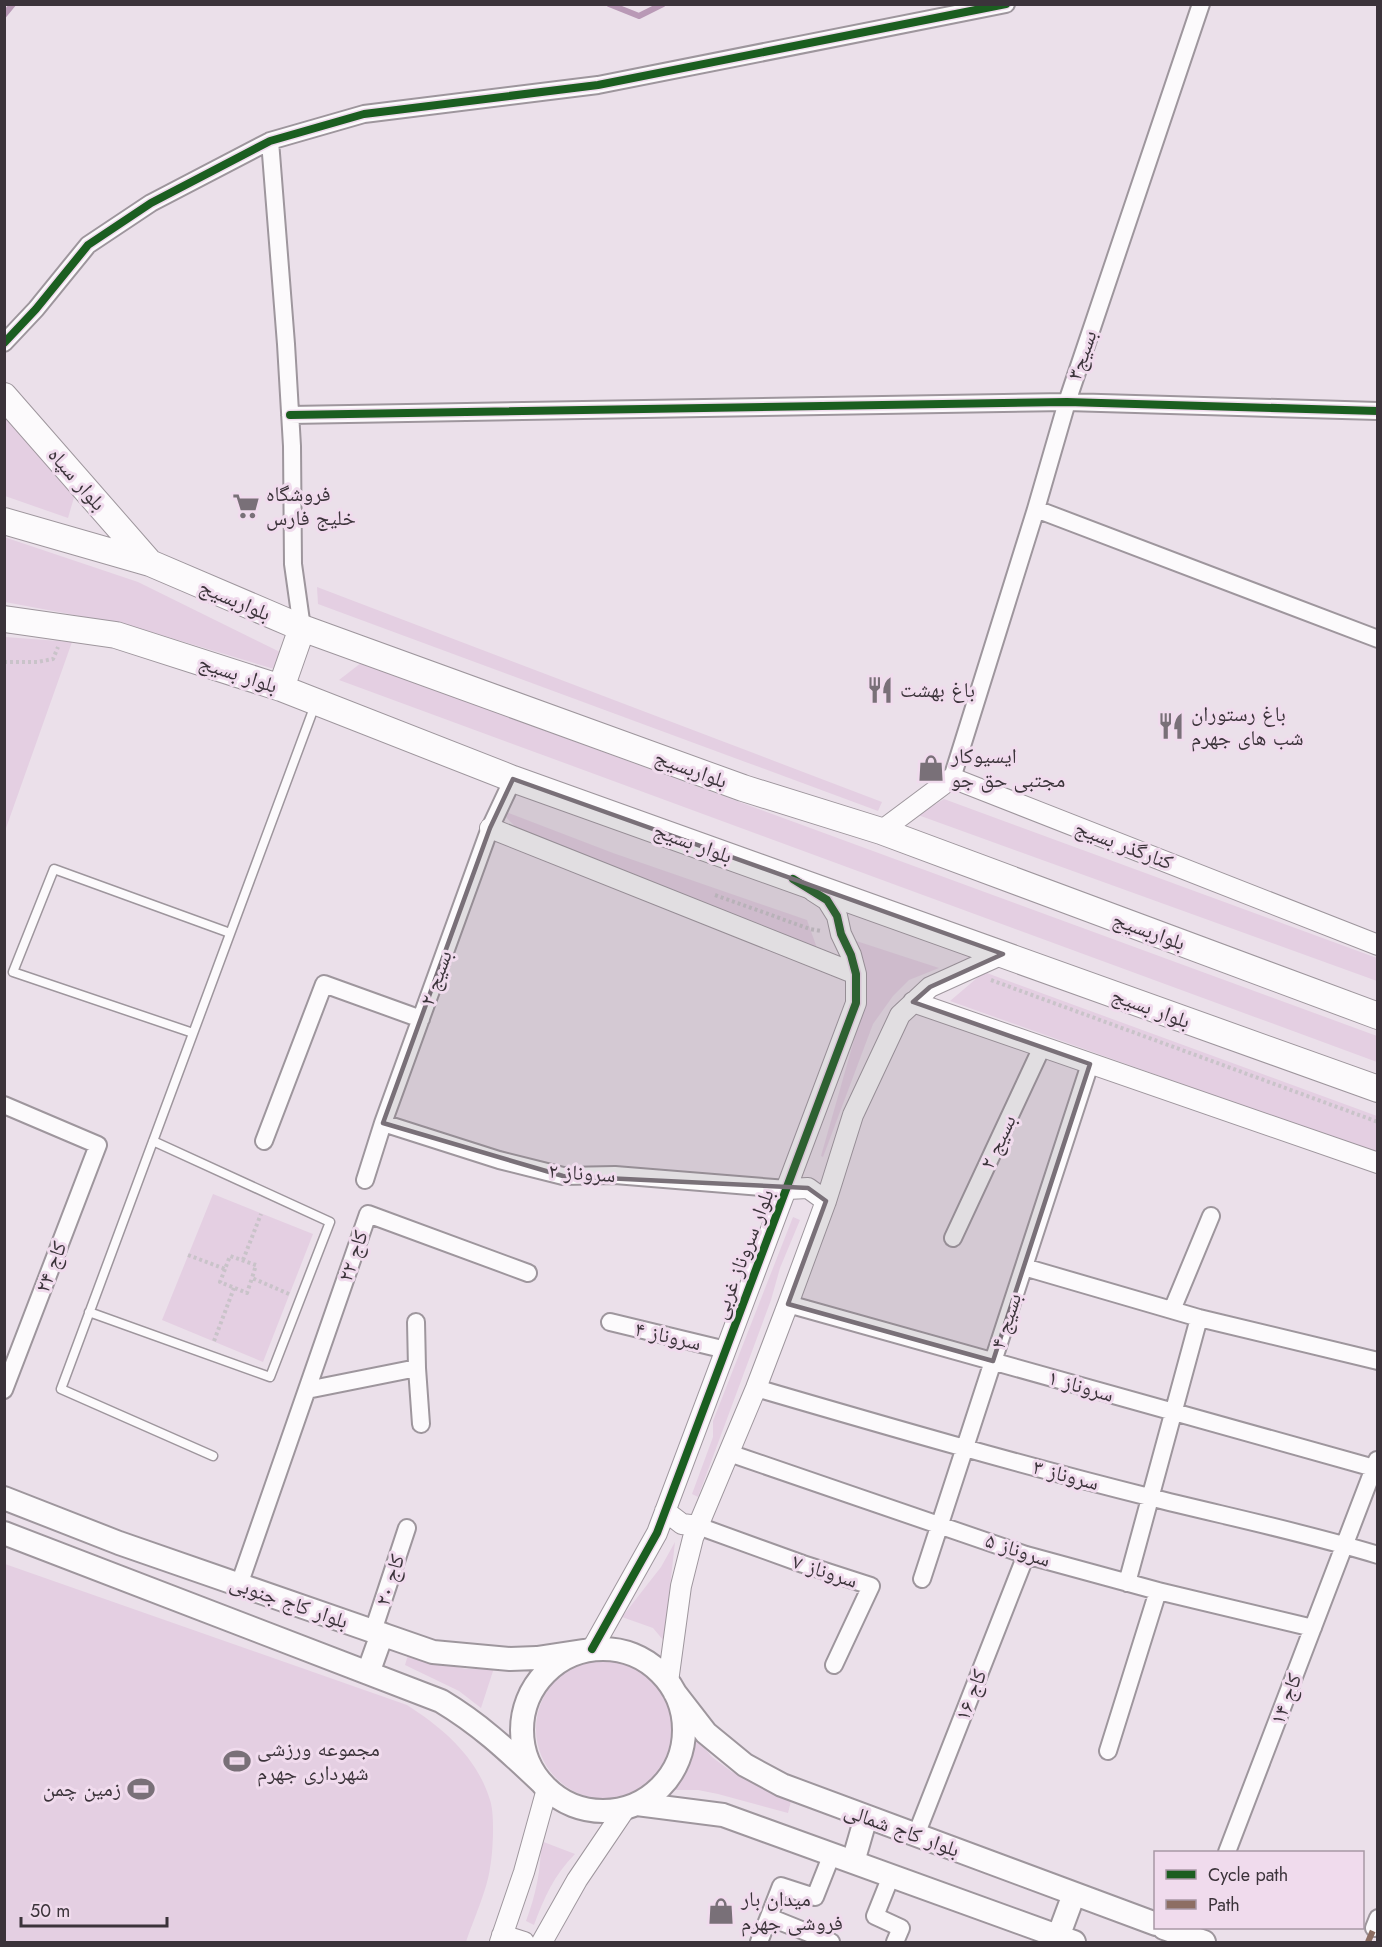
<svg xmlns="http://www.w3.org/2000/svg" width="1382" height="1947" font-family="Jost,'Noto Naskh Arabic',sans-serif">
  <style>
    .green { fill: #e4cfe2 }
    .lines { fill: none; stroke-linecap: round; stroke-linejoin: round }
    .stream { stroke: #b999b6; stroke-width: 6 }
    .service-casing { stroke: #9e969d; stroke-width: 11 }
    .minor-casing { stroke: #9e969d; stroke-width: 20 }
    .tertiary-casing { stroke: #9e969d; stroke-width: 22 }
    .secondary-casing { stroke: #9e969d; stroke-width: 26 }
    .primary-casing { stroke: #9e969d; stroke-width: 28 }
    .path { stroke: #c9c3c9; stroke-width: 4; stroke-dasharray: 3 3; stroke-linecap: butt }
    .service { stroke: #fcfafc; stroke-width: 8 }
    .minor { stroke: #fcfafc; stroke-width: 16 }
    .tertiary { stroke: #fcfafc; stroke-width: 20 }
    .secondary { stroke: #fcfafc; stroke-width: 22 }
    .primary { stroke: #fcfafc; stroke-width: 26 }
    .quiet { stroke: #8d6e63; stroke-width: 6; stroke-dasharray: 12 6; stroke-linecap: butt }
    .cycleway-casing { stroke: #f0dbed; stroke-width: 11 }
    .cycleway { stroke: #1b5e20; stroke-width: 8 }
    .marked { fill: #797078; fill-opacity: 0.2; stroke: #797078; stroke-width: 4.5; stroke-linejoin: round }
    .labels { text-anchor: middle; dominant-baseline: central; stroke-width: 6; stroke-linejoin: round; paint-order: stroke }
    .street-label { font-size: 21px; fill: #3b333a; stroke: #f0dbed }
    .poi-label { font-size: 21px; fill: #3b333a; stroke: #f0dbed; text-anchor: start }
  </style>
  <rect width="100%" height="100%" fill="#ebe0ea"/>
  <path class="green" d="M 5,416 L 75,494 L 68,518 L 5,496 Z
    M 4,537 L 138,582 L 280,652 L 274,669 L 128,625 L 5,602 Z
    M 317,587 L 882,802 L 878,811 L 318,604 Z
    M 5,637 L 72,642 L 5,831 L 4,637 Z
    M 361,663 L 1377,1036 L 1377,1062 L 339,680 Z
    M 944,799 L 1377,958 L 1377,981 L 918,815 Z
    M 498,809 L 613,853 L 807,920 L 823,965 L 539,851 Z
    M 844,937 L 939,968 L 909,980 L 893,996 L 873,1024 L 823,1157 L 821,1156 L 860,1019 Z
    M 984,972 L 1377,1116 L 1377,1158 L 1196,1089 L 950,1001 Z
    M 213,1194 L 313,1234 L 263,1362 L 162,1320 Z
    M 793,1217 L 800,1220 L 780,1268 L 771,1300 L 698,1497 L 692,1494 L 713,1437 L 713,1421 Z
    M 675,1542 L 664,1641 L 653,1628 L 622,1617 L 661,1567 Z
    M 5,1564 L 407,1705 C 443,1728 477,1757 490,1800 C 495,1814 493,1852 490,1868 C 487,1890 473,1921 466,1942 L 5,1942 Z
    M 408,1655 L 466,1669 L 494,1668 L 481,1708 L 459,1691 L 405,1665 Z
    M536 1729a70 70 0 1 1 140 0a70 70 0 1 1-140 0Z
    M 693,1734 L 712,1757 L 732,1772 L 791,1801 L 788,1813 L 718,1794 L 698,1790 L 672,1790 C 689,1767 694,1764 693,1734 Z
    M 541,1841 L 575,1854 C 554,1875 544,1898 534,1925 L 526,1921 C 536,1894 541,1870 541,1841 Z"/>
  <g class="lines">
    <path class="stream" d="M 609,4 L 639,16 L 663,4
      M 4,15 L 13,4"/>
    <defs>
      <path id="service" d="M 193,1033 L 13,972 L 54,869 L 230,933
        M 89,1312 L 270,1377 L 330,1222 L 153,1141
        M 213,1456 L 61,1389 L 315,705"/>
      <path id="minor" d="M 270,141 L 286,344 L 292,446 L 293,564 L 302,628
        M 4,343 L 36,309 L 88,245 L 151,203 L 270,141 L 364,114 L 598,85 L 1006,4
        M 290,415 L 1067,402 L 1378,411
        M 1036,509 L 1378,639
        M 952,778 L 1036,509 L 1067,402 L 1201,4
        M 4,1105 L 98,1145 L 4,1390
        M 383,1123 L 499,1160 L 563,1176 L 615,1175 L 787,1189
        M 264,1141 L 324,984 L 421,1019
        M 365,1180 L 383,1123 L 490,828 L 513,779
        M 953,1238 L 1042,1047
        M 1024,1267 L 1199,1318 L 1378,1361
        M 788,1304 L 1374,1468
        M 1172,1310 L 1211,1216
        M 610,1322 L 726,1350
        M 417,1368 L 421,1424
        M 756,1388 C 886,1426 1017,1464 1149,1497 C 1225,1516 1303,1532 1378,1555
        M 307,1390 L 417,1368 L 416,1322
        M 729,1453 L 1026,1555 L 1158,1591 L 1313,1628
        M 698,1526 L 803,1564 L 871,1586 L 834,1665
        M 922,1579 L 1090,1064
        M 1127,1583 L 1199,1318
        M 239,1585 L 368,1214 L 528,1273
        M 373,1631 L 407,1528
        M 1108,1751 L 1158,1591
        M 916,1835 L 1026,1555
        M 1227,1852 L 1377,1460
        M 891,1876 L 875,1916 L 901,1928 L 895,1942
        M 769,1917 L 831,1942
        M 1374,1928 L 1378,1918
        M 759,1942 L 781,1886 L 815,1897 L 832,1854"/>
      <path id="tertiary" d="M 490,828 L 856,974
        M 881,831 L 952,778 L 1378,945
        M 913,1002 L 1378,1163
        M 787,1189 L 808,1188 L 826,1201
        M 665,1511 L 682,1524 L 698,1526
        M 592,1649 L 657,1533 L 856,1003 L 856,974 L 851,955 L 841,934 L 837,916 L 827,900 L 813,891
        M 668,1682 L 681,1586 L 693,1538 L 756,1388 L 788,1304 L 826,1201 L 853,1115 L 900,1015 L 930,987 L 1003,954
        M 502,1935 L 524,1942
        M 500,1942 L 524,1872 L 547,1789
        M 542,1942 L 577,1880 L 625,1809"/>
      <path id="secondary" d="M 4,1498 L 119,1543 L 433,1652 L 510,1659 L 537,1658 L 583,1651
        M 4,1533 L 441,1701 C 481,1725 508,1751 541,1782
        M522 1730a81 81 0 1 1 162 0a81 81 0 1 1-162 0Z
        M 368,1673 L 382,1634
        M 675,1693 L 706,1733 L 745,1765 L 782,1785 L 1156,1924
        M 637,1804 L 723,1815 L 1074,1942
        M 853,1862 L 866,1817
        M 1164,1928 L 1204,1942
        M 1058,1937 L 1074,1894"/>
      <path id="primary" d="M 4,396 L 150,563
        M 4,521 L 150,563 L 302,628 L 743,788 L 881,831 L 1378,1016
        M 4,619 L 116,635 L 281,688 L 513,779 L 1378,1089
        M 281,688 L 302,628"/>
    </defs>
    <use href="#service" class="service-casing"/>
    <use href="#minor" class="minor-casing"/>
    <use href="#tertiary" class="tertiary-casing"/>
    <use href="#secondary" class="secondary-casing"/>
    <use href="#primary" class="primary-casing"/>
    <path class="path" d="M 4,662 L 37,662 L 53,659 L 58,647
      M 715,895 L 810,929 L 821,931
      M 991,980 L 1378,1122
      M 188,1255 L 225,1269 L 230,1256 L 256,1265 L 252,1278 L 289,1294
      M 243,1260 L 261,1214
      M 225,1269 L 220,1282 L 247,1293 L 252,1278
      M 214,1341 L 234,1288"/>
    <use href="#service" class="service"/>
    <use href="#minor" class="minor"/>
    <use href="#tertiary" class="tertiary"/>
    <use href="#secondary" class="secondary"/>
    <use href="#primary" class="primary"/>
    <path class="quiet" d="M 1368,1942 L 1374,1928"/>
    <defs>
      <path id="cycleway" d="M 4,343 L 36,309 L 88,245 L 151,203 L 270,141 L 364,114 L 598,85 L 1006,4
        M 290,415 L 1067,402 L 1378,411
        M 592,1649 L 657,1533 L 856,1003 L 856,974 L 851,955 L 841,934 L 837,916 L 827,900 L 793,879"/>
    </defs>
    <use href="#cycleway" class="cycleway-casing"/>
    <use href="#cycleway" class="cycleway"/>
  </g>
  <path class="marked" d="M 513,779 L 1003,954 L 930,987 L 913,1002 L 1090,1064 L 993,1361 L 788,1304 L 826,1201 L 808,1188 L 563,1176 L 383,1123 L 490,828 Z"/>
  <defs>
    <symbol id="supermarket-bare" viewBox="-9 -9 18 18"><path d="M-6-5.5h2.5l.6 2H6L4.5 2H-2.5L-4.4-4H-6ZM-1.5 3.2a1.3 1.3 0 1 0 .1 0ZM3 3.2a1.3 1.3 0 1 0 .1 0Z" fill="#797078" stroke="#f0dbed" stroke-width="2.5" paint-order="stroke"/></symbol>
    <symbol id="restaurant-bare" viewBox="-9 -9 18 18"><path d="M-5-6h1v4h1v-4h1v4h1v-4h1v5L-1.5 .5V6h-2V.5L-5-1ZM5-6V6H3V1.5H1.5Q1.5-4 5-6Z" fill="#797078" stroke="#f0dbed" stroke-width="2.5" paint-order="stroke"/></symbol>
    <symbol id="shop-bare" viewBox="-9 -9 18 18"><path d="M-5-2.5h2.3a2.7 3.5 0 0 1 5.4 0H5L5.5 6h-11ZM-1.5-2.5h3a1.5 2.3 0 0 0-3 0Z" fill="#797078" stroke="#f0dbed" stroke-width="2.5" paint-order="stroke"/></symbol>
    <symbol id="stadium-bare" viewBox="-9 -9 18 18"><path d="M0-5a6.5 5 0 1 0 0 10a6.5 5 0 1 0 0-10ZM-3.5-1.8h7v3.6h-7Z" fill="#797078" stroke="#f0dbed" stroke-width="2.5" paint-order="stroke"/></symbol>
  </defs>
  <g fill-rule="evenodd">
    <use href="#supermarket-bare" x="227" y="487" width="38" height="38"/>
    <use href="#restaurant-bare" x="861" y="671" width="38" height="38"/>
    <use href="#restaurant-bare" x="1152" y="707" width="38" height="38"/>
    <use href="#shop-bare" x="912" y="749" width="38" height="38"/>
    <use href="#stadium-bare" x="218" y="1742" width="38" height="38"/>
    <use href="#stadium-bare" x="122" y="1770" width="38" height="38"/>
    <use href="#shop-bare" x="702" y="1892" width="38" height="38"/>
  </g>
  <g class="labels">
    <g class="street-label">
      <text transform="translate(1082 355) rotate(-71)">بسیج۳</text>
      <text transform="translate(77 479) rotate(49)">بلوار سپاه</text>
      <text transform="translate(235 600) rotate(23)">بلواربسیج</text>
      <text transform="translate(238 674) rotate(18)">بلوار بسیج</text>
      <text transform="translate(691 769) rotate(20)">بلواربسیج</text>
      <text transform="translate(693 843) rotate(20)">بلوار بسیج</text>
      <text transform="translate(1124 845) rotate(21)">کنارگذر بسیج</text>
      <text transform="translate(1149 931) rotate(20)">بلواربسیج</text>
      <text transform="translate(436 978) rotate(-70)">بسیج ۲</text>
      <text transform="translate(1151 1008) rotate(20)">بلوار بسیج</text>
      <text transform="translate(998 1142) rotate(-65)">بسیج ۲</text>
      <text transform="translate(582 1173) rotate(4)">سروناز ۲</text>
      <text transform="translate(743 1254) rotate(-69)">بلوار سروناز غربی</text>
      <text transform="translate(353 1256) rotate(-71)">کاج ۲۲</text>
      <text transform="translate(51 1267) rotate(-69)">کاج ۲۴</text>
      <text transform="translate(1006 1321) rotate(-72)">بسیج ۴</text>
      <text transform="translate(668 1336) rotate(13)">سروناز ۴</text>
      <text transform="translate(1081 1386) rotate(16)">سروناز ۱</text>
      <text transform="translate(1066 1475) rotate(15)">سروناز ۳</text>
      <text transform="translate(1018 1550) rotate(18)">سروناز ۵</text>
      <text transform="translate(825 1571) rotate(18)">سروناز ۷</text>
      <text transform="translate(390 1580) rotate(-72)">کاج ۲۰</text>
      <text transform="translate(289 1602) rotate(19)">بلوار کاج جنوبی</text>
      <text transform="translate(971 1695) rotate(-69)">کاج ۱۶</text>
      <text transform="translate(1286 1699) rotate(-69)">کاج ۱۴</text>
      <text transform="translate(902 1830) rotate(20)">بلوار کاج شمالی</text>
    </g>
    <g class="poi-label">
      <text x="266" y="494">فروشگاه<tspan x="266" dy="24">خلیج فارس</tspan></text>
      <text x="900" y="690">باغ بهشت</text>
      <text x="1191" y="714">باغ رستوران<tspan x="1191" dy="24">شب های جهرم</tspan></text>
      <text x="951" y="756">ایسیوکار<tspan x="951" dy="24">مجتبی حق جو</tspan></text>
      <text x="257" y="1749">مجموعه ورزشی<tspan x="257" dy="24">شهرداری جهرم</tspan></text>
      <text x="121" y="1789" text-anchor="end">زمین چمن</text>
      <text x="741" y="1899">میدان بار<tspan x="741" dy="24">فروشی جهرم</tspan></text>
    </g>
  </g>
  <rect width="1382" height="1947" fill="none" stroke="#3b333a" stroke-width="12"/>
  <rect x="1154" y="1851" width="210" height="78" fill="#f0dbed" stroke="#a898a5" stroke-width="1.5"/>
  <rect x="1166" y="1870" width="30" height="9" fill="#1b5e20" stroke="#a898a5" stroke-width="1.5"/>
  <text x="1208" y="1881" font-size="18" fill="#3b333a">Cycle path</text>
  <rect x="1166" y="1900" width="30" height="9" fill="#8d6e63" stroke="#a898a5" stroke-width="1.5"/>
  <text x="1208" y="1911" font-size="18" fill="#3b333a">Path</text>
  <path d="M21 1917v9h146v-9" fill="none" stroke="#3b333a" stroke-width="3"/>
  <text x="30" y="1917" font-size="18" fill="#3b333a" stroke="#f0dbed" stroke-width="4.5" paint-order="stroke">50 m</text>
</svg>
